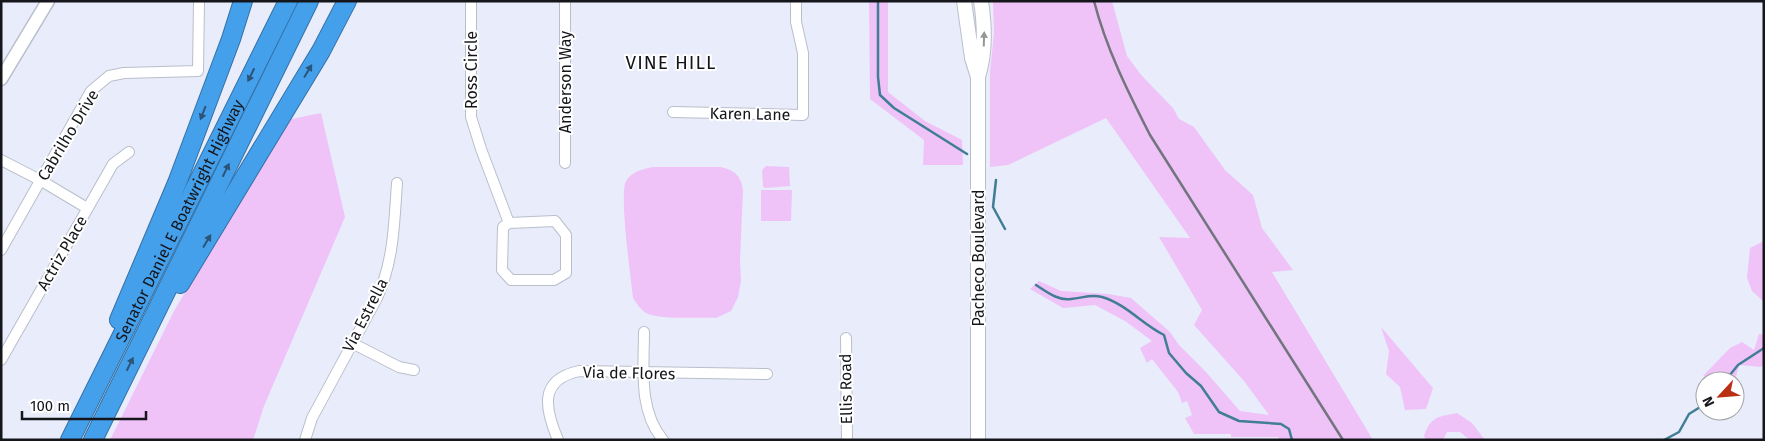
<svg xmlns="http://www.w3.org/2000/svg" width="1765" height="441" font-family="'Fira Sans',sans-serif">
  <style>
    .green { fill: #efc2f8 }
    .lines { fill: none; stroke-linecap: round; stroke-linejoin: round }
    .stream { stroke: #417e95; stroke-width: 2.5 }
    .minor-casing { stroke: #b9becb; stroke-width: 12 }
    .tertiary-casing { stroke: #b9becb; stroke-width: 15 }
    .secondary-casing { stroke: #b9becb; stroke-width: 16 }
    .motorway-casing { stroke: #3470a3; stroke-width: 20 }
    .minor { stroke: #fff; stroke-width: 10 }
    .tertiary { stroke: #fff; stroke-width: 12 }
    .secondary { stroke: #fff; stroke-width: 14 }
    .motorway { stroke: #45a0ec; stroke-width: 18 }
    .rail { stroke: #72757e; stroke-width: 2.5 }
    .oneway { fill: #969698 }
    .oneway2 { fill: #2b5479 }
    .labels { text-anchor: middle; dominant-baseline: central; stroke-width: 4; stroke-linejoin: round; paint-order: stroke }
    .street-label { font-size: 16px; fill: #15161b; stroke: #fff }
    .quarter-label { font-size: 19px; letter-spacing: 1px; fill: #15161b; stroke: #fff }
  </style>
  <rect width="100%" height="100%" fill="#e9edfb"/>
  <path class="green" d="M 869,1 L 888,1 L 888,92 L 925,121 L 962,140 L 963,165 L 923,165 L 924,140 L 870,99 Z
    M 993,1 L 1112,1 L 1127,56 L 1142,76 L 1173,108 L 1179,119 L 1194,127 L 1225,170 L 1253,195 L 1262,228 L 1293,270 L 1272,272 L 1373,440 L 1279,440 L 1278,437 L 1231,437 L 1231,434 L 1194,434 L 1185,418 L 1192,415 L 1187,401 L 1182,403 L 1178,392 L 1152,359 L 1147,363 L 1140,348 L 1152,341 L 1125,321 L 1095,305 L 1063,308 L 1030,289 L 1039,281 L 1061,291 L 1108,294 L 1131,298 L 1170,332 L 1179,345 L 1206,372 L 1240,411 L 1269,415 L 1244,381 L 1194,325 L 1202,310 L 1159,237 L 1190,238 L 1106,118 L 1008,165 L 990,167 L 990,72 L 994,33 Z
    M 321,113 L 345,217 L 264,406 L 253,440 L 110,440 L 174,311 L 287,120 Z
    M 766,166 L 789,167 L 790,186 L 766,188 L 763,187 L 762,170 Z
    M 653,167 L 720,167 C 735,170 741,176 743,190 L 740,261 L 741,281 L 738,297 L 731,311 L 716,318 C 700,317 659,320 646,313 C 640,309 637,304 633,298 C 631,278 619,195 626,181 C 632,171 643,169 653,167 Z
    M 761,190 L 792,190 L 791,221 L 761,221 Z
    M 1764,241 L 1764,302 L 1752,291 L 1747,278 L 1750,248 Z
    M 1381,327 L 1433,388 L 1426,409 L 1405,410 L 1400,387 L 1386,374 L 1389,351 Z
    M 1759,334 L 1764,335 L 1764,364 L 1761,367 L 1739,365 L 1735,381 L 1724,381 L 1722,371 L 1716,378 L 1703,376 L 1730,348 L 1742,342 L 1754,350 Z
    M 1457,413 L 1472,423 L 1485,440 L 1470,440 L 1460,432 L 1447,432 L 1443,440 L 1426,440 L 1424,436 C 1431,416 1438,417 1457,413 Z"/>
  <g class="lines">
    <path class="stream" d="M 878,1 L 878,77 L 880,95 L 894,108 L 967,154
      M 996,180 L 993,207 L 1005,229
      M 1036,285 C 1047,292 1058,301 1071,299 C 1083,298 1090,294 1102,297 C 1126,304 1142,324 1164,335 L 1169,353 L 1186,373 L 1201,386 L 1219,412 L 1239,421 L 1281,424 L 1289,429 L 1292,440
      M 1725,381 L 1738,365 L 1764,348
      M 1664,440 L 1679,432 L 1689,414 L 1705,404"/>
    <defs>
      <path id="minor" d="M 471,1 L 471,117 L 481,149 L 509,223
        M 673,112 L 803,115 L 803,53 L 796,22 L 796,1
        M 1,160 L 40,180 L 87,208
        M 565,163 L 565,1
        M 555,221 L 566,235 L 566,273 L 554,280 L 511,280 L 502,270 L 503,227 L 509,223 Z
        M 1,250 L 91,91 L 109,76 L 124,73 L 198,71 L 199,1
        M 644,332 C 644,368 638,410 663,440
        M 846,338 L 847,440
        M 352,343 L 399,367 L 414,370
        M 1,360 L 113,164 L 129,152
        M 305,440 L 312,418 L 377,298 C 394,260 394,224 397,183
        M 558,440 C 545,409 538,380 579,371 L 767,374"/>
      <path id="tertiary" d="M 1,79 L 48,1"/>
      <path id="secondary" d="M 964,1 L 972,58 L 978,77 L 978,440
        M 978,77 C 986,52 985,27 981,1"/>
      <g id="motorway">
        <path d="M 180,284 L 321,51 L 347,1"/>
        <path d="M 119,320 L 177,183 L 231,39 L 243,1"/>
        <path id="s1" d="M 70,440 L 288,1"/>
        <path d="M 93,440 L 309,1"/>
      </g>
    </defs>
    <use href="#minor" class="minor-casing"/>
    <use href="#tertiary" class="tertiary-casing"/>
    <use href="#secondary" class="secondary-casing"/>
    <use href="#motorway" class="motorway-casing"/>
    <use href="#minor" class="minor"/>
    <use href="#tertiary" class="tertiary"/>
    <use href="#secondary" class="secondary"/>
    <use href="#motorway" class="motorway"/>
    <path class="rail" d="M 1094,1 C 1106,48 1128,92 1150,135 L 1343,440"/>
  </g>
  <defs><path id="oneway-solid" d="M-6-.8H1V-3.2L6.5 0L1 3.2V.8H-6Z" transform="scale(1.25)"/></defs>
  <use class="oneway" href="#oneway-solid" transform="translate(984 39) rotate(-88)"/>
  <g class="oneway2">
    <use href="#oneway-solid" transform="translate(308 71) rotate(-59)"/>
    <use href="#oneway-solid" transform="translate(251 75) rotate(116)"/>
    <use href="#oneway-solid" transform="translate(203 113) rotate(111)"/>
    <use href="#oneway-solid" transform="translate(226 170) rotate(-64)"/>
    <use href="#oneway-solid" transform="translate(207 241) rotate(-59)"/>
    <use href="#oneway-solid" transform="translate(130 364) rotate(-64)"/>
  </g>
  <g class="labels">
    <g class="street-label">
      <text transform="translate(471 70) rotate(-90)">Ross Circle</text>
      <text transform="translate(565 82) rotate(-90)">Anderson Way</text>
      <text transform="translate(750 114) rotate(1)">Karen Lane</text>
      <text transform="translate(68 135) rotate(-59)">Cabrilho Drive</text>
      <text stroke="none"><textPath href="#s1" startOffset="245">Senator Daniel E Boatwright Highway</textPath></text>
      <text transform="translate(62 253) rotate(-60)">Actriz Place</text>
      <text transform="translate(978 258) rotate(-90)">Pacheco Boulevard</text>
      <text transform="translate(365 315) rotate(-63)">Via Estrella</text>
      <text transform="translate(629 373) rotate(1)">Via de Flores</text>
      <text transform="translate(846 389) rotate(-91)">Ellis Road</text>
    </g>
    <g class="quarter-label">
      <text x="671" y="62">VINE HILL</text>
    </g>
  </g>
  <rect width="1765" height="441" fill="none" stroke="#15161b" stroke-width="5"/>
  <g transform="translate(1720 396) rotate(244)"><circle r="24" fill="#ffffff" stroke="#a1a2a4"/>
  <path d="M0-4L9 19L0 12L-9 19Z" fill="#ba2f13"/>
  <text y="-8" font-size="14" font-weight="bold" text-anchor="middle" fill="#15161b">N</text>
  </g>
  <path d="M22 411v8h124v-8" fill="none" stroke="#15161b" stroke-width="2.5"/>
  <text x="30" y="411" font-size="15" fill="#15161b" stroke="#ffffff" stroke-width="4" paint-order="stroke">100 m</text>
</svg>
